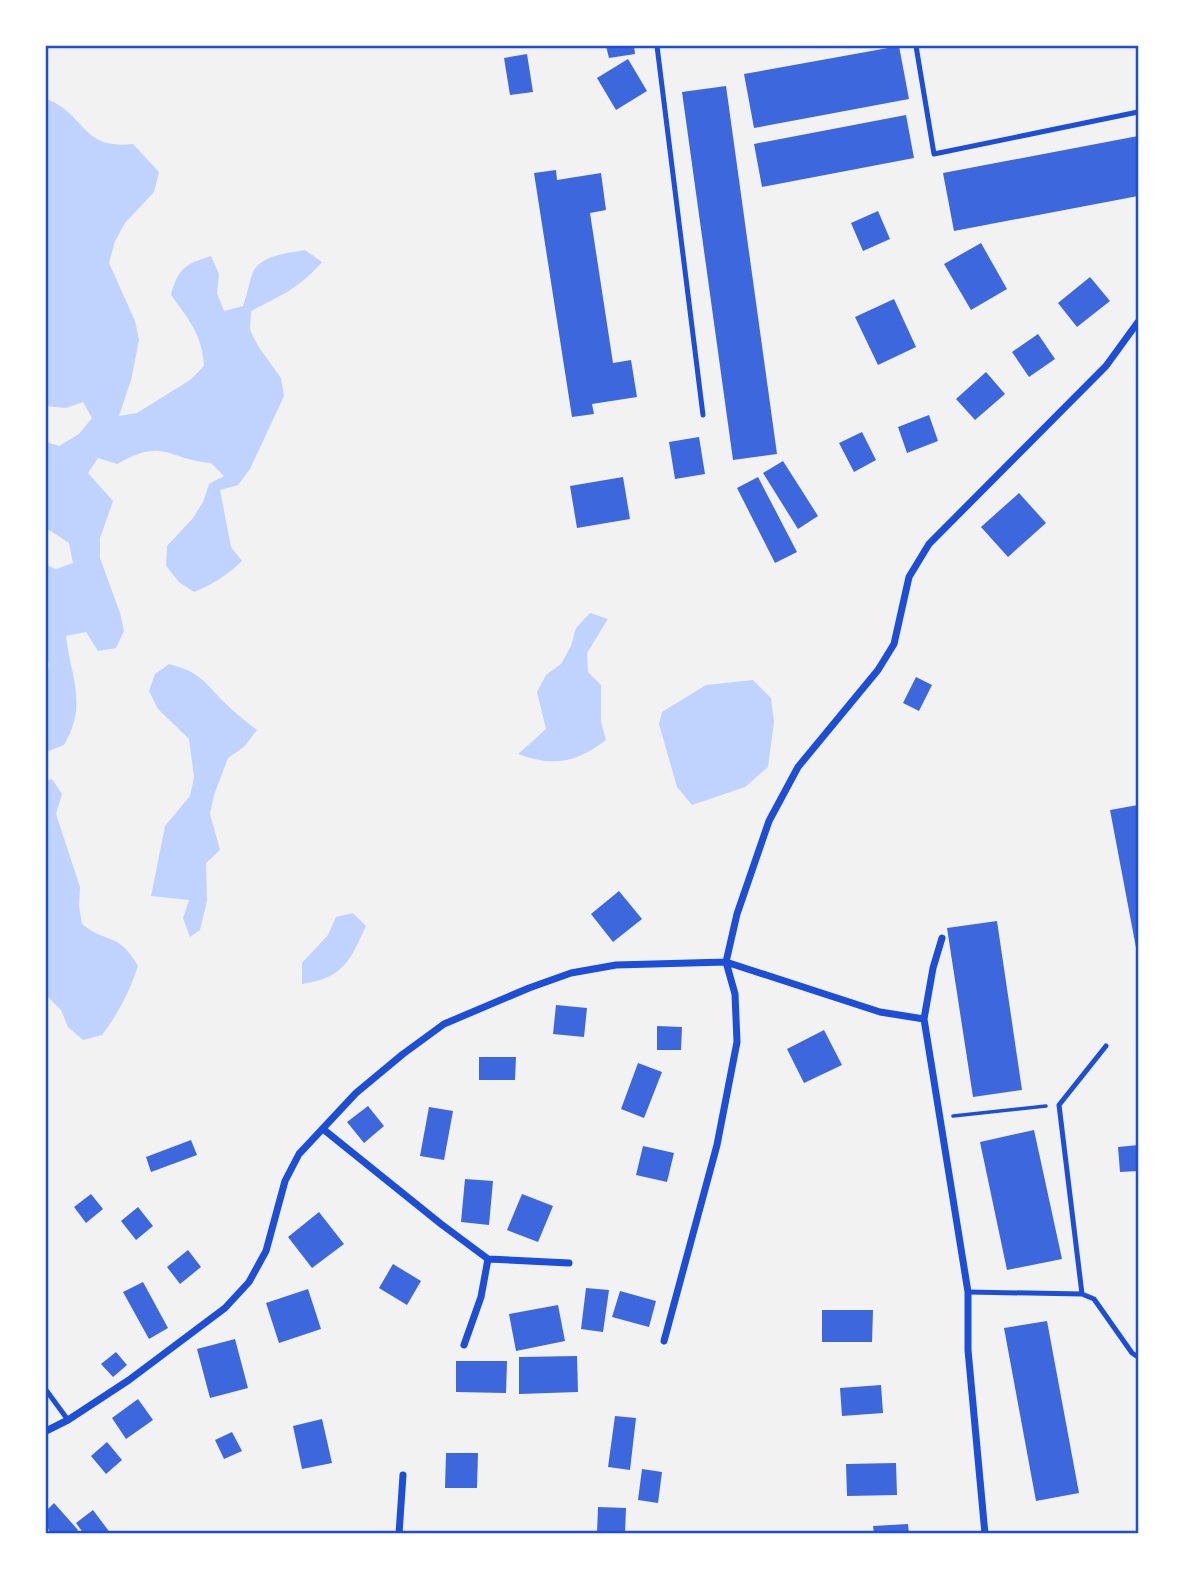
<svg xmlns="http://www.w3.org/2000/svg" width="1184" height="1579" font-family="Ubuntu,sans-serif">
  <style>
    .water { fill: #bfd3fe }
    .building { fill: #3d67dc }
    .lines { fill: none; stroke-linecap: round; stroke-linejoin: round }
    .path { stroke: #1d4ed8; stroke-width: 3.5 }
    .service { stroke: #1d4ed8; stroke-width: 5 }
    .minor { stroke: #1d4ed8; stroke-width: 7 }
    .neatline { fill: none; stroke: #1d4ed8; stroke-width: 2.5 }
  </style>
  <rect width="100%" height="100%" fill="#f2f2f2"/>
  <path class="water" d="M 46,99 C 87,114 80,150 133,144 L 159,172 L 154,192 L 125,223 L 115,241 L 109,263 L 135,321 L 139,340 L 131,380 L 119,416 L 137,413 L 190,380 L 204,366 C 202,334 189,320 171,295 C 178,269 185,264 211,256 L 219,274 L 217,293 L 224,311 L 243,306 C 247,295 249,283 253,272 C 261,255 289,253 305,250 L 322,262 C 298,289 282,295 251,311 L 250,330 L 258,346 L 281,378 L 284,396 L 250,469 L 238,485 L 220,490 L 231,547 L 242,561 C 227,575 214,584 194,592 L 179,582 L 166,566 L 167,546 L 193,518 L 203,502 L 209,484 L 224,476 L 211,463 C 166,459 164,437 117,464 L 98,458 L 88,473 L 113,501 L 100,538 L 100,558 L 120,613 L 124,631 L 116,648 L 98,651 L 86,632 L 66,636 C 71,679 88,704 64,745 L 46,752 L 46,687 L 49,664 L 46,653 L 46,565 L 56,569 L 73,563 L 69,543 L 46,528 L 46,442 L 59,446 L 79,434 L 92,418 L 83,402 L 66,408 L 46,406 Z
    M 590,613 L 608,619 L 587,653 L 588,672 L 601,685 L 601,722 L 606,740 C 576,763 553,767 518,754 L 546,729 L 537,692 L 546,675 L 561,664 L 571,646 L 576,628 Z
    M 169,664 C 203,673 204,683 227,705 C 236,714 247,722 257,730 L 244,747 L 228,758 L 214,795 L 210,814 L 220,850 L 206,863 L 207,901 L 200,930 L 190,937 L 183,918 L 189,900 L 151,896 L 165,826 L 190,796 L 194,777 L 189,739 L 158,709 L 149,691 L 155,674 Z
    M 753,680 L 771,698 L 774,722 L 768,767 L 745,787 L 692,805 L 677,787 L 659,724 L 662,712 L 706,685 Z
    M 52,779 L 62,794 L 56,814 L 80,887 L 79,906 L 82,924 C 108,945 118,931 138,966 C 130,991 118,1014 102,1035 L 83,1040 L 68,1027 L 61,1010 L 48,997 L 46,997 L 46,781 Z
    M 353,913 L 366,926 C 350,961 343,978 302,984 L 302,963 L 328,935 L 336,917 Z"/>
  <path class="building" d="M 606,46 L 634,46 L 635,54 L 609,58 Z
    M 899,46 L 909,99 L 754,128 L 744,74 Z
    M 527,54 L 533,92 L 510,95 L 504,58 Z
    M 628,59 L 647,91 L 616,110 L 597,78 Z
    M 726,86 L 777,454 L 733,460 L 682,92 Z
    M 906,115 L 914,158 L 762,187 L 754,144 Z
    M 1138,136 L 1138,196 L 954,231 L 943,173 Z
    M 556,170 L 557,180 L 601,173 L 606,210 L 590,213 L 613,363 L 631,360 L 637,397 L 592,404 L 594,414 L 572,417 L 534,173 Z
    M 878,211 L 890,239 L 863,251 L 851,223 Z
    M 981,243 L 1007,289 L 971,310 L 944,264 Z
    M 1090,277 L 1110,301 L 1077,327 L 1058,303 Z
    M 894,299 L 916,347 L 878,365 L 855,317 Z
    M 1038,334 L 1055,359 L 1029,377 L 1012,352 Z
    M 986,372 L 1005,394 L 975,420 L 956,399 Z
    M 929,415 L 938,441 L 907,453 L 898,427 Z
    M 862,432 L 876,460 L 854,472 L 839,443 Z
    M 699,437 L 705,474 L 675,479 L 669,442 Z
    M 783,461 L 818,516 L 798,529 L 763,473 Z
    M 623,477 L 630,519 L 577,528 L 570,486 Z
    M 758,477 L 797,552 L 775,563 L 737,488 Z
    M 1019,493 L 1046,523 L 1008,557 L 981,527 Z
    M 916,677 L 932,685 L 919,711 L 903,703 Z
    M 1138,805 L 1138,953 L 1137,953 L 1110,810 Z
    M 619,891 L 642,919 L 613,942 L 591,914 Z
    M 997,921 L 1022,1090 L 973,1097 L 947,928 Z
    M 556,1005 L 587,1008 L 584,1037 L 553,1034 Z
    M 657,1026 L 682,1027 L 681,1050 L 657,1050 Z
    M 824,1030 L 842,1065 L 804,1083 L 787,1049 Z
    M 479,1057 L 516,1057 L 515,1080 L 479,1080 Z
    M 638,1063 L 662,1072 L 644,1118 L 621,1109 Z
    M 368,1106 L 384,1126 L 364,1143 L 347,1122 Z
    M 429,1107 L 453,1111 L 444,1160 L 420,1156 Z
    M 1034,1130 L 1062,1259 L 1007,1270 L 980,1142 Z
    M 191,1140 L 197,1155 L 151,1172 L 146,1157 Z
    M 1138,1145 L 1138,1171 L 1120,1172 L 1118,1147 Z
    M 643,1146 L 674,1153 L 667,1182 L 636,1175 Z
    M 465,1179 L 493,1181 L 489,1225 L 461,1222 Z
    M 91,1194 L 103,1209 L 86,1223 L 74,1207 Z
    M 522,1194 L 553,1206 L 538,1242 L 507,1230 Z
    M 138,1207 L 153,1226 L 136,1240 L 121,1221 Z
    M 319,1212 L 344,1244 L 312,1268 L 288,1237 Z
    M 188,1250 L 201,1267 L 180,1284 L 167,1267 Z
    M 393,1264 L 421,1281 L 407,1305 L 379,1288 Z
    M 143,1282 L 168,1328 L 149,1339 L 123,1292 Z
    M 586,1288 L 609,1290 L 603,1332 L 581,1329 Z
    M 308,1289 L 321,1329 L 279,1343 L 266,1303 Z
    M 620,1291 L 656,1301 L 649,1327 L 612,1317 Z
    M 558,1305 L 565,1341 L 516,1351 L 509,1314 Z
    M 822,1310 L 873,1310 L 872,1342 L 822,1342 Z
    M 1047,1321 L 1079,1493 L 1036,1501 L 1004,1328 Z
    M 235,1339 L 248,1388 L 210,1398 L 197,1349 Z
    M 116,1352 L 127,1365 L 113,1377 L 101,1364 Z
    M 577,1356 L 578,1392 L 519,1394 L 519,1357 Z
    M 456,1361 L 507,1361 L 506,1393 L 456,1392 Z
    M 881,1385 L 883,1413 L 842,1416 L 840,1388 Z
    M 138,1399 L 153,1420 L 126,1439 L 112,1418 Z
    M 615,1416 L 636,1418 L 630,1470 L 608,1467 Z
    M 322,1419 L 332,1463 L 302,1469 L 293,1426 Z
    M 232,1432 L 242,1451 L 224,1459 L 215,1440 Z
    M 107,1442 L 122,1460 L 106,1474 L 91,1456 Z
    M 446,1453 L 478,1453 L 477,1488 L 445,1488 Z
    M 896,1463 L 897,1495 L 847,1496 L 846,1464 Z
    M 642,1469 L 662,1472 L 658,1503 L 638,1500 Z
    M 54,1503 L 78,1530 L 74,1534 L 52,1534 L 46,1526 L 46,1511 Z
    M 598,1507 L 626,1508 L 625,1534 L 597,1534 Z
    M 93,1510 L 111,1534 L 84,1534 L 76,1523 Z
    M 908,1524 L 909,1534 L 874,1534 L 873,1526 Z"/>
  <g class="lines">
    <path class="path" d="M 953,1116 L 1046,1106"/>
    <path class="service" d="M 657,46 L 703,415
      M 916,46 L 934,154 L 1138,112
      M 1106,1046 L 1059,1105 L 1082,1294 L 1094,1299 L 1132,1353 L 1138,1357
      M 968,1292 L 1082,1294
      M 46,1390 L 68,1420"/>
    <path class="minor" d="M 942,938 L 933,968 L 924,1019 L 968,1292 L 968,1350 L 985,1534
      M 323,1129 L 441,1224 L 488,1259 L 481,1297 L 464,1345
      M 488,1259 L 569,1263
      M 664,1341 L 717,1145 L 737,1042 L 735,994 L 726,962 L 737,914 L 769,821 L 798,767 L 878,670 L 894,644 L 909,577 L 929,544 L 1106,366 L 1138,322
      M 46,1431 L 68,1420 L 129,1380 L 225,1308 L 249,1282 L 266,1251 L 285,1181 L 299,1154 L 356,1093 L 403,1054 L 444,1024 L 529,988 L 571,973 L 616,965 L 726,962 L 880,1012 L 924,1019
      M 399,1534 L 403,1475"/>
  </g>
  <rect width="1184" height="1579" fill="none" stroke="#ffffff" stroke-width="94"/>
  <rect x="47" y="47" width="1090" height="1485" class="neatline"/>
</svg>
